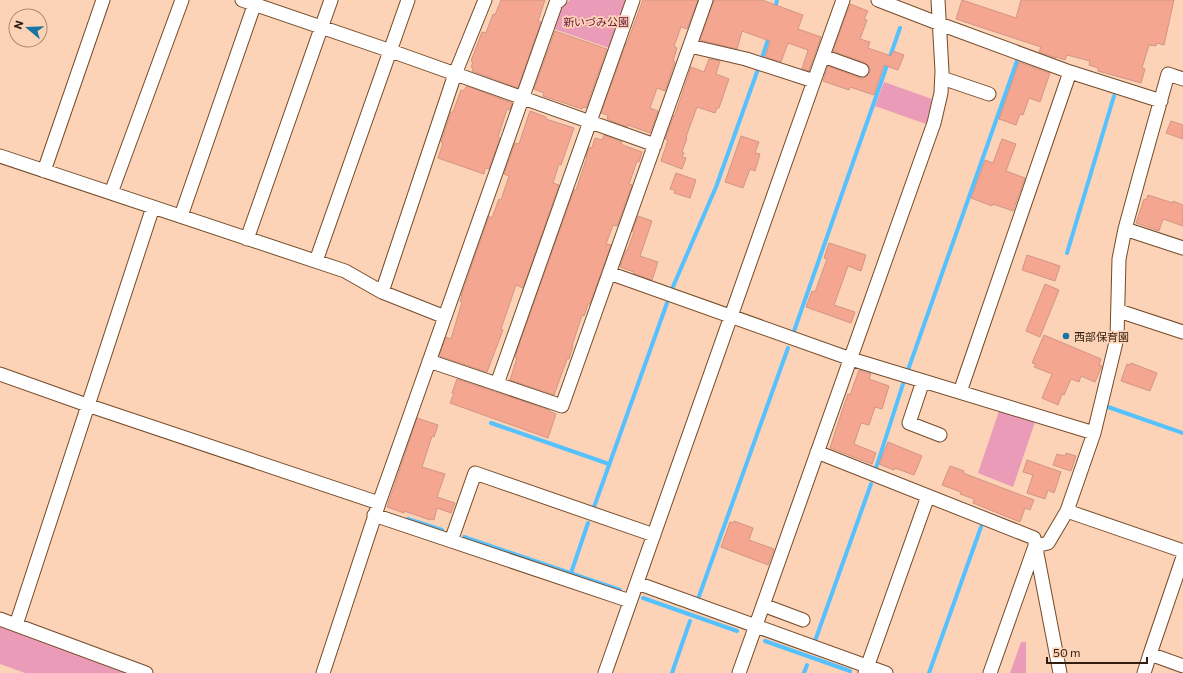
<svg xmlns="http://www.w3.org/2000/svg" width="1183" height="673" font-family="Commissioner,'Noto Sans JP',sans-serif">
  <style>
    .green { fill: #ea9bb7 }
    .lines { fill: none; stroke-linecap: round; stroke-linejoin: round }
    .stream { stroke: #55c1fe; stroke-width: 4 }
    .building { fill: #f4a690; stroke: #d19685 }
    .minor-casing { stroke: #754a29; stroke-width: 15 }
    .minor { stroke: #fff; stroke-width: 13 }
    .poi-dot { fill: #1874a2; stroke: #fcd3b6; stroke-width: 1.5 }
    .labels { text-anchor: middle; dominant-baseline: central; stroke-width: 3.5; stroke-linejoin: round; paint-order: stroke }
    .park-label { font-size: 11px; fill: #631439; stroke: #fcd3b6 }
    .poi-label { font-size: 11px; fill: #311e10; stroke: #fcd3b6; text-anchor: start }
  </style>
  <rect width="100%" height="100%" fill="#fcd3b6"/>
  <path class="green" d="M 570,0 L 626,0 L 609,48 L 554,29 L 561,8 Z
    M 884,82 L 932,99 L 926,124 L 875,106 Z
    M 999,411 L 1035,422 L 1013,487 L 978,473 Z
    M 0,619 L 146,673 L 25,673 L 0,664 Z
    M 1021,642 L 1026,642 L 1026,673 L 1010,673 Z"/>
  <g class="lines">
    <path class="stream" d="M 775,9 L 777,0
      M 762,58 L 769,36
      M 1067,253 L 1114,96
      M 672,289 L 716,187 L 757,72
      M 793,334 L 900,28
      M 908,370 L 1017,61
      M 1108,407 L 1183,433
      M 491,423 L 609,464
      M 876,468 L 903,384
      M 593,510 L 667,303
      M 408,519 L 442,530
      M 464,537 L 620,590
      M 571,573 L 588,523
      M 643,598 L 737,631
      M 698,599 L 788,348
      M 765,641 L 850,671
      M 815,641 L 871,484
      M 672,673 L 690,621
      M 804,673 L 807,665
      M 929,673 L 981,527"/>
  </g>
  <path class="building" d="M 501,0 L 545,0 L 538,21 L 541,22 L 518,88 L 472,71 L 473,68 L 471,67 L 473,62 L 471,61 L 482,32 L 486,33 L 493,14 L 495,15 Z
    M 643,0 L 698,0 L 687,29 L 681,27 L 674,46 L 677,48 L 673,61 L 675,62 L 665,91 L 657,88 L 650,108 L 658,111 L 650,133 L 628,125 L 627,127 L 609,120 L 607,119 L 608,115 L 601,113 L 626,43 L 627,43 Z
    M 714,0 L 762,0 L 803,15 L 798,29 L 821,37 L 809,71 L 802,69 L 808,50 L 788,43 L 781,62 L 765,57 L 770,41 L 742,31 L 737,49 L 700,40 Z
    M 962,0 L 1016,18 L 1021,0 L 1174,0 L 1164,45 L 1157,43 L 1156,46 L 1149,45 L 1142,68 L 1145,69 L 1141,83 L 1098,71 L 1098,68 L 1089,65 L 1090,61 L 1067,55 L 1065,60 L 1056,57 L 1056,58 L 1039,52 L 1041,47 L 956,19 Z
    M 850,4 L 868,11 L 864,19 L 867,20 L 860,39 L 870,42 L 868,48 L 891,56 L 893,51 L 904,55 L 898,70 L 884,65 L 874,95 L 850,87 L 849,90 L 823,81 L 828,66 L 860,78 L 863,78 L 867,76 L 870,72 L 870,69 L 868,65 L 865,63 L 833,51 Z
    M 555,31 L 607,49 L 586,108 L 583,107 L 582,109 L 543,96 L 544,93 L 534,89 Z
    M 709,59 L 720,61 L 716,74 L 729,79 L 719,108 L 717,108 L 715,113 L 697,107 L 686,137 L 687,138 L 682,152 L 684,153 L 682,157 L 686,158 L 682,169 L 661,161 L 668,140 L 665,139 L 674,115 L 675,115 L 691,67 L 704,72 Z
    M 1019,62 L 1050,73 L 1040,102 L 1029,98 L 1023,115 L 1020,114 L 1016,125 L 999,119 Z
    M 467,86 L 512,103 L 510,110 L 507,109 L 498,137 L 500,138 L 489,169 L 485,168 L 484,174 L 438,158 L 443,143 L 441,142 L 451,112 L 453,112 L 461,90 L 463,91 Z
    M 530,111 L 546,117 L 546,119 L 574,128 L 561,165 L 559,164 L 553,183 L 559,185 L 523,288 L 516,285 L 501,329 L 503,330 L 487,372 L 439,356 L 446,337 L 451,339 L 462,302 L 460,301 L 462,296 L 461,296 L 489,216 L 492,218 L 499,199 L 501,200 L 509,176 L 504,174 L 515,143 L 519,144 Z
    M 1171,121 L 1183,125 L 1183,139 L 1166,133 Z
    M 604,135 L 622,142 L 621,144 L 625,146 L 642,152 L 639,162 L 637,161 L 629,184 L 632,185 L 617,226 L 613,225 L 606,244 L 611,245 L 590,304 L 588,304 L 584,316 L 582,315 L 572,346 L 573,346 L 569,359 L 567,359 L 554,395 L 510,380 L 517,358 L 515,357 L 520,342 L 574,190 L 576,190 L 587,157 L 586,157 L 589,147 L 592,148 L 595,138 L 602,140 Z
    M 741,136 L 759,142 L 755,153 L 760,154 L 755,171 L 750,169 L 743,188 L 725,182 Z
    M 1002,139 L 1016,144 L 1006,171 L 1025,178 L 1013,211 L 993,204 L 992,206 L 971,198 L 985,160 L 993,163 Z
    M 676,173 L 696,180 L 690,198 L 674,193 L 675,190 L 670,189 Z
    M 1148,195 L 1173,203 L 1173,201 L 1183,205 L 1183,226 L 1163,219 L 1159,231 L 1136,223 L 1144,199 L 1146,200 Z
    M 638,216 L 652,221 L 640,256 L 658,262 L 652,280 L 633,273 L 634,272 L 620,267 L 626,250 L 627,251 L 634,232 L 632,231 Z
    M 829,243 L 866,255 L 861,271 L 848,266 L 834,305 L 855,312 L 851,323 L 806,307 L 812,291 L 815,292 L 827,259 L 824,258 Z
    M 1027,255 L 1060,266 L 1055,281 L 1022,270 Z
    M 1045,284 L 1059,290 L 1040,337 L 1026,331 Z
    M 1044,335 L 1101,359 L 1099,365 L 1102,366 L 1095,382 L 1081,376 L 1079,382 L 1071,379 L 1064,395 L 1062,394 L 1058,405 L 1042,398 L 1052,374 L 1034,367 L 1036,364 L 1032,363 Z
    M 1131,363 L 1157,373 L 1150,391 L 1121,381 L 1127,364 L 1130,365 Z
    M 859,370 L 871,374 L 869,379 L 889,386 L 882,409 L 875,407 L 869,425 L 861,423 L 854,444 L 876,453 L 872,464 L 830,448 L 844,405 L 848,394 L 850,395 Z
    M 457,379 L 549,410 L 549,411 L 556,414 L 548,438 L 450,403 L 454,393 L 452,393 Z
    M 417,418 L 438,425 L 434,437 L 432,436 L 422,467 L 445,474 L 437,497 L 455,503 L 451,513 L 437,508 L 434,520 L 431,519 L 430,520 L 404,511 L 404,513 L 387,507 Z
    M 888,442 L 922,456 L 914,475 L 895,468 L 894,470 L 879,464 Z
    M 1066,453 L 1076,456 L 1071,471 L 1053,465 L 1057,454 L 1065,456 Z
    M 1027,460 L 1061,472 L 1054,493 L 1048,490 L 1045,499 L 1027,493 L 1033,475 L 1023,472 Z
    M 950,466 L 964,471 L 963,473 L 1034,500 L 1030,510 L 1025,508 L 1020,522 L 973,503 L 974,499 L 960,494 L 961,492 L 942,485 Z
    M 734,521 L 753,528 L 749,540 L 774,549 L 768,565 L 721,547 L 730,522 L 733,523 Z"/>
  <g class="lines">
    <defs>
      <path id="minor" d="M 242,0 L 391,51 L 655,145
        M 878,0 L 940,24 L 1070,72 L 1161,101
        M 823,56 L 862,70
        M 942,78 L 989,94
        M 814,81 L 843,0
        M 0,156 L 345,271 L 382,292 L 445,317
        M 44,171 L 103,0
        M 111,193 L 182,0
        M 181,216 L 256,0
        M 1125,229 L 1183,248
        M 247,239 L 331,0
        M 316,261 L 408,0
        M 609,273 L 851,359 L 1094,433
        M 382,292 L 455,74 L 485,0
        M 1119,311 L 1183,332
        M 429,361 L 562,406 L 706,0
        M 0,374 L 87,405 L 379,503
        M 923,381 L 909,423 L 940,435
        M 497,384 L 633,0
        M 960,392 L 1070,72
        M 817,452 L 1034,538 L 1060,673
        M 1067,511 L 1183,551
        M 374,515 L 630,601
        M 451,541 L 475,473 L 654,535
        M 1183,557 L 1150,654 L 1183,666
        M 637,583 L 886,673
        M 763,605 L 803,620
        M 0,619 L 146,673
        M 16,625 L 153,207
        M 323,673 L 379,503 L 556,3 L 560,0
        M 605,673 L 814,81 L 746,59 L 690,46
        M 739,673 L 934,123 L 941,93 L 942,71 L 938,0
        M 865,673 L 928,496
        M 990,673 L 1035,546 L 1048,543 L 1067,511 L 1094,433 L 1117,338 L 1119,259 L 1125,229 L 1140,174 L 1168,74 L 1183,79
        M 1144,673 L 1150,654"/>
    </defs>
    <use href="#minor" class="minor-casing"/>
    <use href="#minor" class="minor"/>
  </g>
  <circle class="poi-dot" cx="1066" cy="336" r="4"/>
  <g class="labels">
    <g class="park-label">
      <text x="596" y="21">新いづみ公園</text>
    </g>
    <g class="poi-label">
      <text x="1074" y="336">西部保育園</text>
    </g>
  </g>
  <g transform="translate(28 28) rotate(289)"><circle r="19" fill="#fcd3b6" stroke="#ab8b74"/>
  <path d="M0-3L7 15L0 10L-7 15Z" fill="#1874a2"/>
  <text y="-6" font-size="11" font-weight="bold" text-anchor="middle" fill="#311e10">N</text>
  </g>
  <path d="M1047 657v6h100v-6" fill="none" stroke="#311e10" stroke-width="2"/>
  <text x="1053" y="657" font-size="12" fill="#311e10" stroke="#fcd3b6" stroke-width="3" paint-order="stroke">50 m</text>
</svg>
